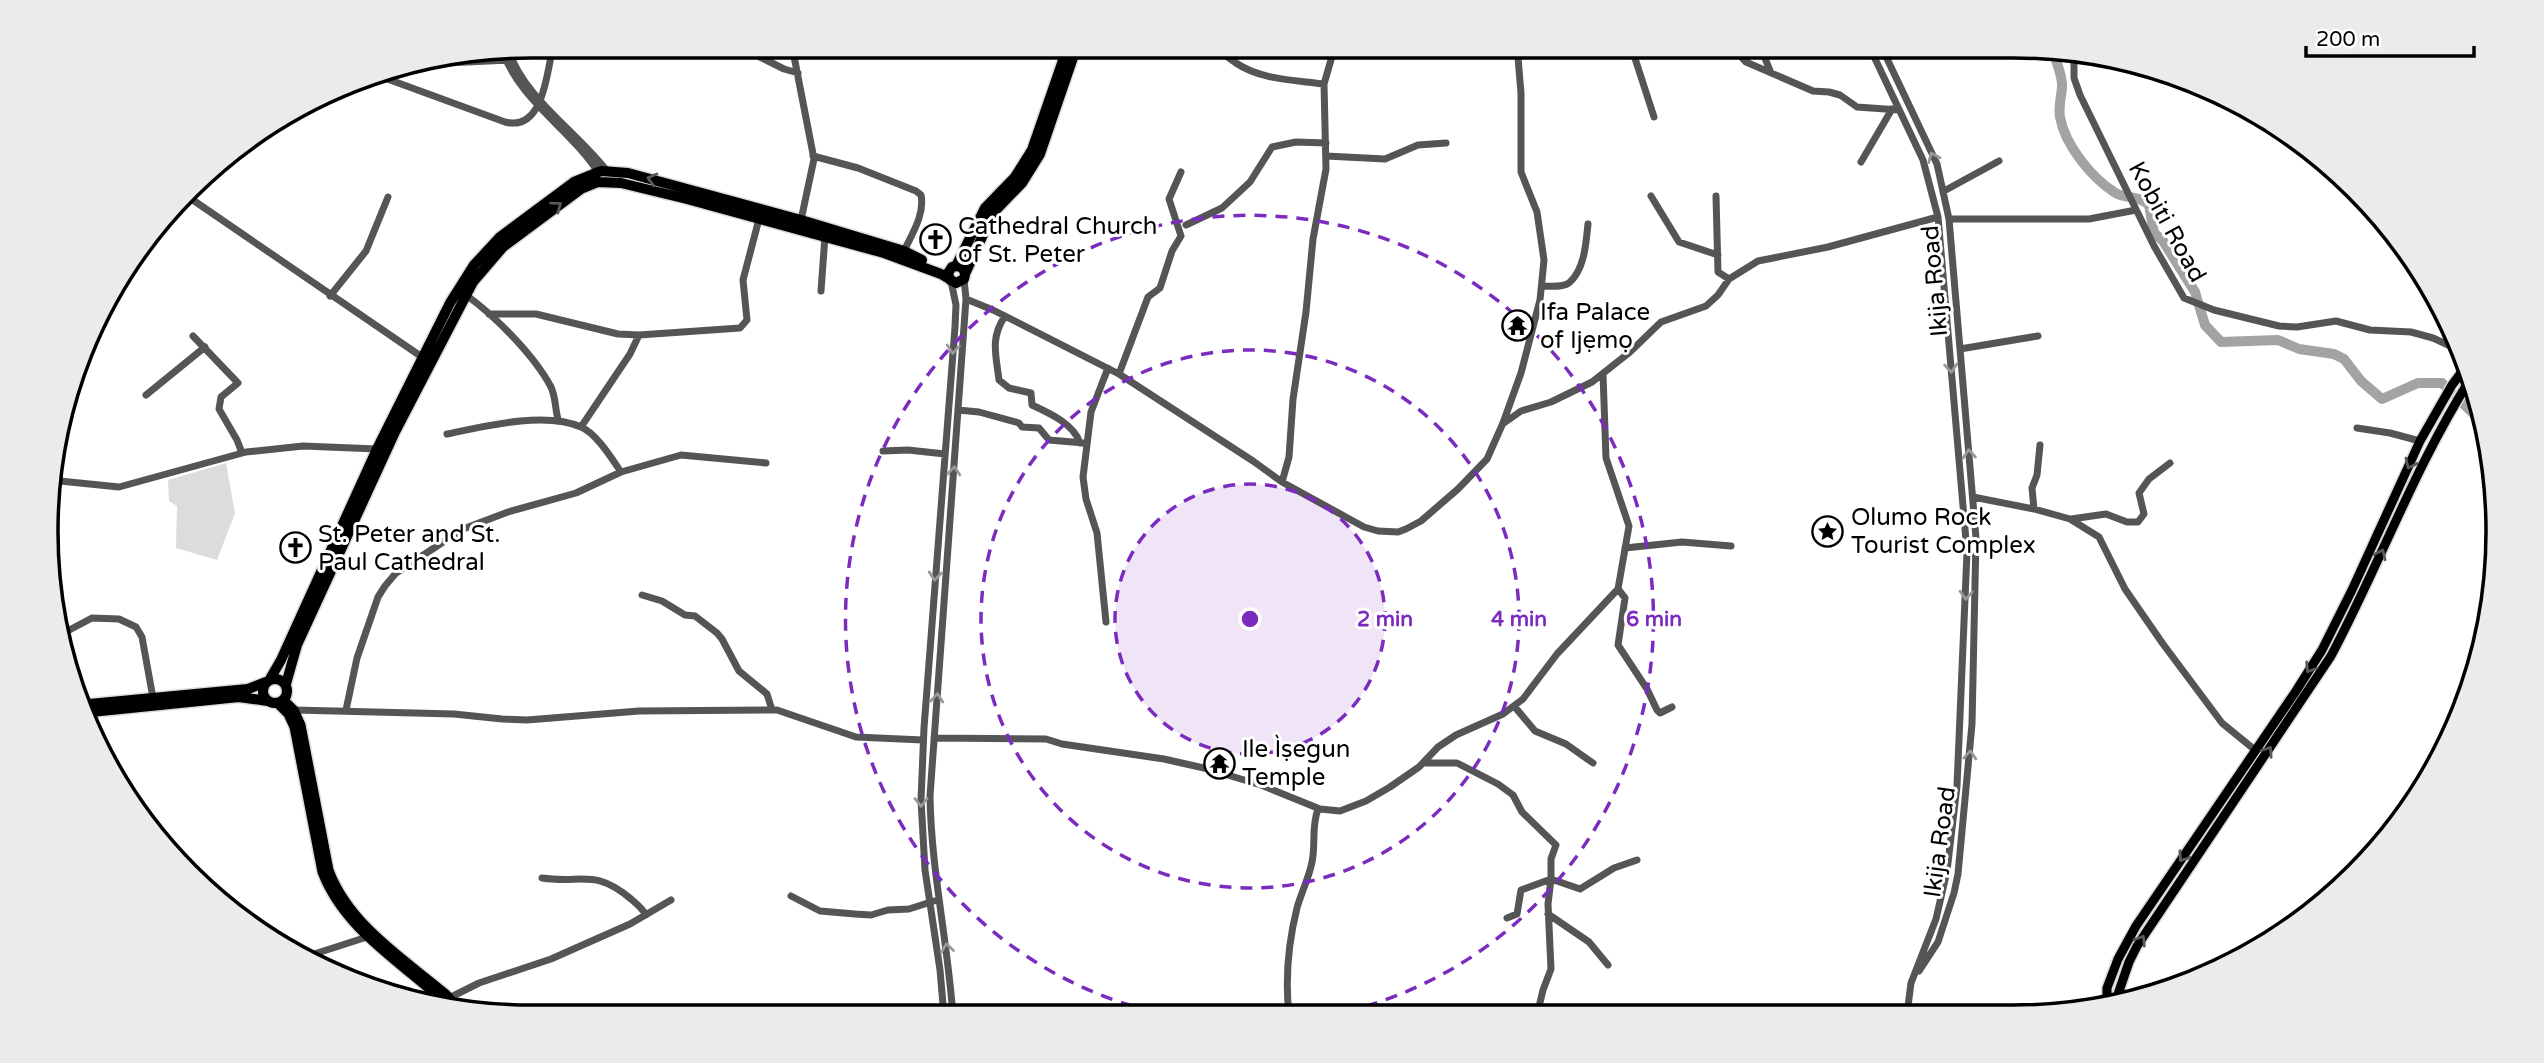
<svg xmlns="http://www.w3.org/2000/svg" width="2544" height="1063" font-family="'Varela Round',sans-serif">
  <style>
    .green { fill: #dcdcdc }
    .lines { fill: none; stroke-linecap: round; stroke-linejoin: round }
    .river { stroke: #a3a3a3; stroke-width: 10 }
    .major-casing { stroke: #dbdbdb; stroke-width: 12 }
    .highway-casing { stroke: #dbdbdb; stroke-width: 13 }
    .minor { stroke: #555; stroke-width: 7 }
    .major { stroke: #000; stroke-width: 9 }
    .highway { stroke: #000; stroke-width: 10 }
    .oneway { stroke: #999 }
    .oneway2 { stroke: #595959 }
    .ring { fill: none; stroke: #7b2cbf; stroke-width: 3.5; stroke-dasharray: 12 9 }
    .labels { text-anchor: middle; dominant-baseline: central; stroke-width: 6; stroke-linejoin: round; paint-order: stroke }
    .street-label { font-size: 24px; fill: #000; stroke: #fff }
    .poi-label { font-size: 24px; fill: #000; stroke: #fff; text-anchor: start }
    .rim { fill: none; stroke: #000; stroke-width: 3.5 }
    .centre { fill: #7b2cbf; stroke: #fff; stroke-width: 3.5 }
    .ring-label { font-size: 21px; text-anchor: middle; font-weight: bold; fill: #7b2cbf; stroke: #fff; stroke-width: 6; stroke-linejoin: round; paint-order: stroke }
  </style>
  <rect width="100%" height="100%" fill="#fff"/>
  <path class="green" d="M 226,463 L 235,513 L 217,560 L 176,548 L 177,506 L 169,501 L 168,480 Z"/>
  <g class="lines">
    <path class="river" d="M 2054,52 C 2056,63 2062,74 2062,85 C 2062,96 2058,105 2060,117 C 2065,145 2091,177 2114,192 C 2125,200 2138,194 2149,205 L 2154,233 L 2163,241 L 2195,292 L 2205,325 L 2221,342 L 2278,340 L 2299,349 L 2334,354 L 2344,359 L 2361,381 L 2382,399 L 2418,383 L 2442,383 L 2485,425"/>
    <defs>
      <path id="major" d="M 284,700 L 294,710 L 301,725 L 329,870 C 349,924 403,958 446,994 L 456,1005
        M 277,703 L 288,714 L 294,727 L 322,872 C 344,930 401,962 445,1003
        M 2115,1003 L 2129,962 L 2137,946 L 2331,656 C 2380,564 2415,466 2471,378
        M 2107,1005 L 2107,988 L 2118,959 L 2136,926 L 2296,691 L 2322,650 L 2352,590 L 2420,441 L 2452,385 L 2467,365"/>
      <path id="highway" d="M 956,266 L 985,208 L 1015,177 L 1032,150 L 1068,46
        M 965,274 L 993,213 L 1022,183 L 1040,154 L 1077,46
        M263 691a12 12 0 1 1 24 0a12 12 0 1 1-24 0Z
        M 270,679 L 281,660 L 377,449 L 450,303 L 474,265 L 500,237 L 574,182 L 601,171 L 628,173 L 801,220 L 904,251 L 922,260
        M 286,684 L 297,645 L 395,432 L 473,282 L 503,247 L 581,189 L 598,182 L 621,183 L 687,199 L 884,253 L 941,274 L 956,283 L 964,279 C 967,270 961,264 952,267 L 948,273 L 950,280
        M 79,705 L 248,689 L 266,682
        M 81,713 L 239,697 L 268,701"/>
    </defs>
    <use href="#major" class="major-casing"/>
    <use href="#highway" class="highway-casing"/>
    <path class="minor" d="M 738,46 L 784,69 L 798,73
      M 792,46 L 814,159 L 801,220
      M 1213,46 C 1220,51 1228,58 1236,63 C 1261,80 1295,80 1324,84
      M 1631,46 L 1654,117
      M 1706,46 L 1712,48 L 1722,46
      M 1731,46 L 1746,62 L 1813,91 L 1829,92 L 1840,95 L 1857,107 L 1899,110
      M 1760,46 L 1771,73
      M 1869,46 L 1923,160 L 1938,217 L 1967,552 L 1957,786 L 1947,871 L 1936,919 L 1911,983 L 1907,1014
      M 1881,46 L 1937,164 L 1949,219 L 1976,538 L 1972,724 L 1958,874 L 1954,893 L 1938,942 L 1919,971
      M 508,49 C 524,98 576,131 607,171
      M 502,50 C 520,101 569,128 598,172
      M 1589,53 L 1628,46
      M 2074,56 L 2074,78 L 2080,95 L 2154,246 L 2184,298 L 2214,310 L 2279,326 L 2297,327 L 2336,321 L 2370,330 L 2411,332 L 2433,338 L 2461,351
      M 426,64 L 509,60
      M 371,73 L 505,122 C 544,132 547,71 553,46
      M 813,156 L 858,168 L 916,191 L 921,195 C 925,214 912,234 904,251
      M 1326,156 L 1385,159 L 1418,145 L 1446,143
      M 1861,162 L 1892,109
      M 1944,191 L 1999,161
      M 187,196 L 422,357
      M 1651,196 L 1679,242 L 1718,255
      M 1716,196 L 1718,272 L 1729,279
      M 1949,219 L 2089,219 L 2136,210
      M 1186,225 L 1222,208 L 1250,182 L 1272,147 L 1296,142 L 1326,143
      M 1542,286 C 1550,286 1564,288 1570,282 C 1585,268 1586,242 1588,224
      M 821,291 L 825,236
      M 466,295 C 495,316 534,355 551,387 C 556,398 555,409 558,419
      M 330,296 L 366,251 L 388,197
      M 966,299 L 993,310 L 1119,374 L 1253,461 L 1282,482 L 1364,527 L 1378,531 L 1398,532 L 1406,529 L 1421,521 L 1458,489 L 1487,459 L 1503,423 L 1521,373 L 1540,300 L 1544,260 L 1537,212 L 1521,172 L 1521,93 L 1517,46
      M 489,314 L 536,314 L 618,334 L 639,335 L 740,328 L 747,320 L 743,280 L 759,219
      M 1005,316 C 990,338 996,355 999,380 L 1009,388 L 1031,393 L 1032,405 C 1049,413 1074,424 1080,443
      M 193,336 L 238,383 L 221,397 L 219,409 L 237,440 L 242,453
      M 1960,349 L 2038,336
      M 1119,374 L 1148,297 L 1160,288 L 1172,251 L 1181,236 L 1169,199 L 1181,172
      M 146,395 L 205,347
      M 958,410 L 979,412 L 1019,423 L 1022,427 L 1039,428 L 1049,440 L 1084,443
      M 1504,423 L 1521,411 L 1551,402 L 1592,382 L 1630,352 L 1661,322 L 1706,306 L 1718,295 L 1729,279 L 1758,261 L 1828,247 L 1938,217
      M 581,427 L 630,354 L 639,335
      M 2357,428 L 2390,433 L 2420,441
      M 447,434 C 485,426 546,411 581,427 C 596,433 612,459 621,472
      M 883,451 L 908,450 L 945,454
      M 50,480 L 119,487 L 246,452 L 303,446 L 377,449
      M 1282,482 L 1289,457 L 1293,399 L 1306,312 L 1313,239 L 1326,169 L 1324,84 L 1335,46
      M 1973,497 L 2034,509 L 2070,519 L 2099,537 L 2125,589 L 2163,644 L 2222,723 L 2255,750
      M 2034,509 L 2032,488 L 2037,475 L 2040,445
      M 2071,519 L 2106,514 L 2127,522 L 2138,522 L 2144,514 L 2139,493 L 2149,479 L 2170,463
      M 1625,548 L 1682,542 L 1731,546
      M 1618,589 L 1625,598 L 1618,645 L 1647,689 L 1657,710 L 1660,713 L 1672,707
      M 642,595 L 662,601 L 685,615 L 695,616 L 717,633 L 722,639 L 739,671 L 767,694 L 772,710
      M 1106,622 L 1097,533 L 1086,499 L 1083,477 L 1091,412 L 1108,368
      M 58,636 L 92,618 L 119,619 L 136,627 L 142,637 L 153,698
      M 1514,706 L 1535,731 L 1566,744 L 1593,763
      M 294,710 L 454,714 L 502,719 L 527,720 L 639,711 L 777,710 L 856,737 L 923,740
      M 346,710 L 357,658 L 378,597 L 385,586 L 396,573 L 463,529 L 508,512 L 576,493 L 621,472 L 681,455 L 766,463
      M 934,738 L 1046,739 L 1062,744 L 1164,759 L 1204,768 L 1261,785 L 1320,809 L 1340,811 L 1366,801 L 1390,787 L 1419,767 L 1438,747 L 1456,735 L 1503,714 L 1523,699 L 1557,654 L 1618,589 L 1629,526 L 1606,458 L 1603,374
      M 1423,763 L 1457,763 L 1498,784 L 1513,795 L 1522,812 L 1556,845 L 1551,859 L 1551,879 L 1548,904 L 1551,969 L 1543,990 L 1537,1015
      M 542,878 C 582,884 595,868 631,899 C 637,904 642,908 646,915
      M 791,896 L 820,911 L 855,914 L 871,915 L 888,910 L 909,909 L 934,901
      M 1548,914 L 1589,942 L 1608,965
      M 1507,918 L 1517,914 L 1521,890 L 1551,879 L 1580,889 L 1614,868 L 1637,860
      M 308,956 L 367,937
      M 449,998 L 479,983 L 551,959 L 630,924 L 671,900
      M 1289,1015 C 1285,979 1288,944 1297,908 C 1301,893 1309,878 1312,862 C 1316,843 1311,828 1318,809
      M 944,1016 L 940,970 L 925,870 L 921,800 L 924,728 L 955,327 L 956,305 L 951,281
      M 953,1016 C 948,943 931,869 930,796 L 966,299 L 964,279"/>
    <use href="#major" class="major"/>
    <use href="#highway" class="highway"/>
  </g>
  <defs><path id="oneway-chevron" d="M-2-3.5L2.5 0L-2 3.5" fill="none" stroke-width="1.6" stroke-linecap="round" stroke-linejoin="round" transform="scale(1.75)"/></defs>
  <g class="oneway">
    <use href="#oneway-chevron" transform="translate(1933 157) rotate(-114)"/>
    <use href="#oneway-chevron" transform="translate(953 349) rotate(95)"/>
    <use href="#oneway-chevron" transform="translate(1951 368) rotate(85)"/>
    <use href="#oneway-chevron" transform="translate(1969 454) rotate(-95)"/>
    <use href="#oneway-chevron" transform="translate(954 471) rotate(-86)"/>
    <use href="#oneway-chevron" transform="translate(935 576) rotate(95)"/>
    <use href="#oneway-chevron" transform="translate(1966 595) rotate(93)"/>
    <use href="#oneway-chevron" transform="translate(937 698) rotate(-86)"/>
    <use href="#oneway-chevron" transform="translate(1970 755) rotate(-86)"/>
    <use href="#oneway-chevron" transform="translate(921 802) rotate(90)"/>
    <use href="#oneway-chevron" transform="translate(947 948) rotate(-98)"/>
  </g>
  <g class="oneway2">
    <use href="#oneway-chevron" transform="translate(652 179) rotate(-165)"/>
    <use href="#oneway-chevron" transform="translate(557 206) rotate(-36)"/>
    <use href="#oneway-chevron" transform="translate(2410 464) rotate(115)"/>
    <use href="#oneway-chevron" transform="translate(2381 554) rotate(-65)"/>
    <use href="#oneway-chevron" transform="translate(2310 668) rotate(122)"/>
    <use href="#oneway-chevron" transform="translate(2268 751) rotate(-56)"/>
    <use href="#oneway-chevron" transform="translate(2183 857) rotate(124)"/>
    <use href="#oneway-chevron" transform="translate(2141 940) rotate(-58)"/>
  </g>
  <circle cx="1250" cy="619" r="135" fill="#7b2cbf" fill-opacity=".12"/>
  <g class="ring">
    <circle cx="1250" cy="619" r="135"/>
    <circle cx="1250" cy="619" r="269"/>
    <path d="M1173 1016A404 404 0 1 1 1331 1015"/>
  </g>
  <defs>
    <symbol id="church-ring" viewBox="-11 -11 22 22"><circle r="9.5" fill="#fff" stroke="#000" stroke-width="1.5"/><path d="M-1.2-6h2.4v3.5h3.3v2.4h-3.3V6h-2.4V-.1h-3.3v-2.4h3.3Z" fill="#000"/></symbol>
    <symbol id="temple-ring" viewBox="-11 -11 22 22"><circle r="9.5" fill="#fff" stroke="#000" stroke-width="1.5"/><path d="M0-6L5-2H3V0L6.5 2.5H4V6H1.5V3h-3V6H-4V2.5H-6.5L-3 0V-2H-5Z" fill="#000"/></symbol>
    <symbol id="sight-ring" viewBox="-11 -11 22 22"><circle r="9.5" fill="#fff" stroke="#000" stroke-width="1.5"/><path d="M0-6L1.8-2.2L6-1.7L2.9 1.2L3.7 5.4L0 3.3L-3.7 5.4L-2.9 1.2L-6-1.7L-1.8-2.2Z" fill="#000"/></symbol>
  </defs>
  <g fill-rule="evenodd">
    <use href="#church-ring" x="918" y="222" width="35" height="35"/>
    <use href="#temple-ring" x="1500" y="308" width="35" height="35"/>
    <use href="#sight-ring" x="1810" y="514" width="35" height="35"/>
    <use href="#church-ring" x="278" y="530" width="35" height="35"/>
    <use href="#temple-ring" x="1202" y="746" width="35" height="35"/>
  </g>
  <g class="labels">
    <g class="street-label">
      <text transform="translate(2167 222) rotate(61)">Kobiti Road</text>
      <text transform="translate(1935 281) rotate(-95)">Ikija Road</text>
      <text transform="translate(1940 842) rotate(-82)">Ikija Road</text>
    </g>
    <g class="poi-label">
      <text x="958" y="226">Cathedral Church<tspan x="958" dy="28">of St. Peter</tspan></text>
      <text x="1540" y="312">Ifa Palace<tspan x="1540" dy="28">of Ijẹmọ</tspan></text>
      <text x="1851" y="517">Olumo Rock<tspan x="1851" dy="28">Tourist Complex</tspan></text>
      <text x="318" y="534">St. Peter and St.<tspan x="318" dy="28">Paul Cathedral</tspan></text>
      <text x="1242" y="749">Ile Ìṣegun<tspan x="1242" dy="28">Temple</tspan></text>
    </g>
  </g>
  <path d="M0 0H2544V1063H0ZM531 58H2013A473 473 0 0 1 2486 531V532A473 473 0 0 1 2013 1005H531A473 473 0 0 1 58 532V531A473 473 0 0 1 531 58Z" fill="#ebebeb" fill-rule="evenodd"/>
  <path class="rim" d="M531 58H2013A473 473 0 0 1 2486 531V532A473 473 0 0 1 2013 1005H531A473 473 0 0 1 58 532V531A473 473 0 0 1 531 58Z"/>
  <circle cx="1250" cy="619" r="10" class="centre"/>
  <g class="ring-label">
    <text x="1385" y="626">2 min</text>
    <text x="1519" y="626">4 min</text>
    <text x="1654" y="626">6 min</text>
  </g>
  <path d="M2306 46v10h168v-10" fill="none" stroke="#000000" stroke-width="3.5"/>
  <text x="2316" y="46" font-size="21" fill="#000000" stroke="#ffffff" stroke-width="5" paint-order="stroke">200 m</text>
</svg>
